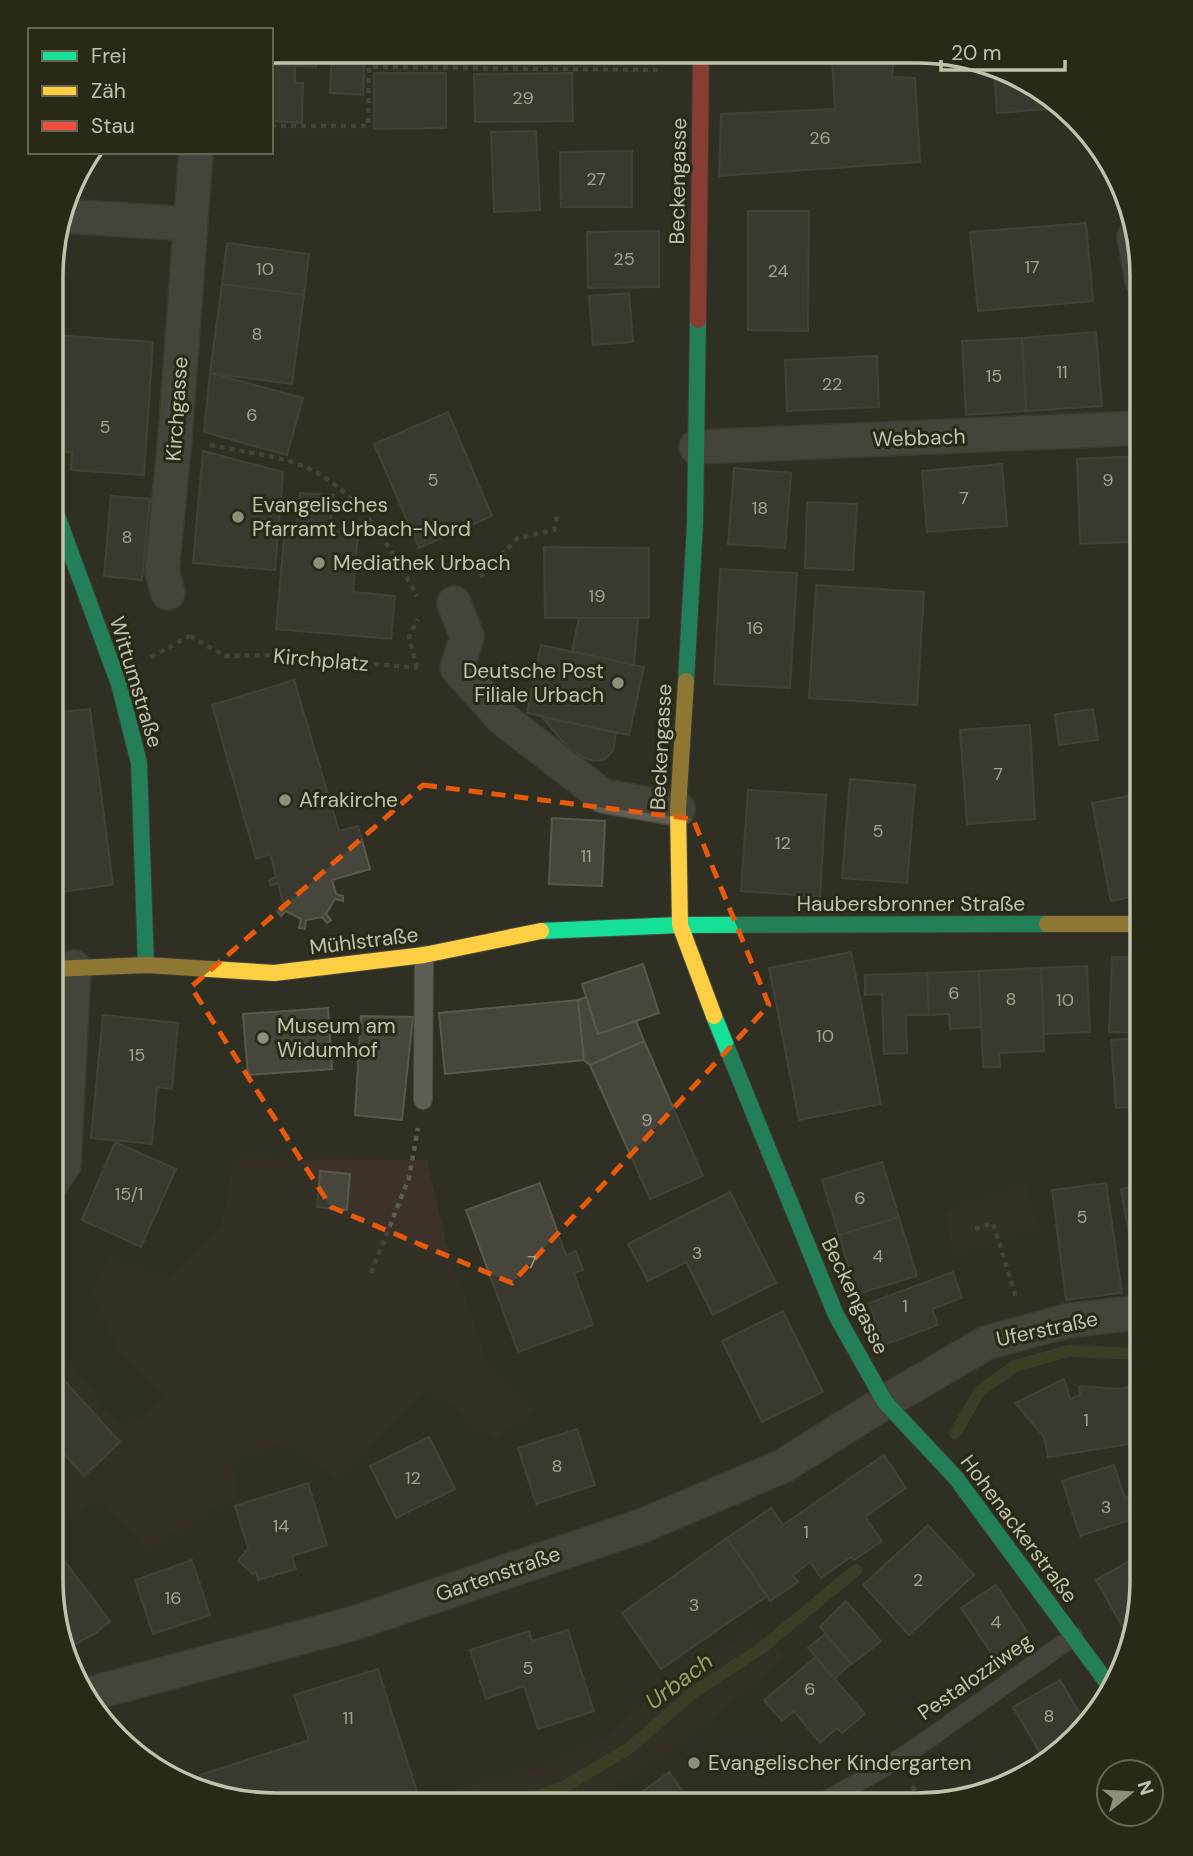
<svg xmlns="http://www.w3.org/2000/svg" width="1193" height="1856" font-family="'DM Sans',sans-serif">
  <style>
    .green { fill: #3c3229 }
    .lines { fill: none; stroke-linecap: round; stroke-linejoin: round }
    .stream { stroke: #4d4c2a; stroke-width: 12 }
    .building { fill: #46463c; stroke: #58584b; stroke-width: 2 }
    .lane-casing { stroke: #4a4a42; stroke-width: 20 }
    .street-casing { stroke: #4a4a42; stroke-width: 36 }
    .fast-casing { stroke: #4a4a42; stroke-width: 18 }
    .slow-casing { stroke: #4a4a42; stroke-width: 18 }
    .jam-casing { stroke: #4a4a42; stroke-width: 18 }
    .path { stroke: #5c5c52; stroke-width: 4.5; stroke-dasharray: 5 5; stroke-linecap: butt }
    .lane { stroke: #5e5e54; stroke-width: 18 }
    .street { stroke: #5e5e54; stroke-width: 33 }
    .fast { stroke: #16e098; stroke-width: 16 }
    .slow { stroke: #ffcf43; stroke-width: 16 }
    .jam { stroke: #f24e42; stroke-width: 16 }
    .marked { fill: none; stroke: #e8590c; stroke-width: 5; stroke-dasharray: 14 9; stroke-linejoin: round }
    .poi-dot { fill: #8f8f7c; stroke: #292918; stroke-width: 2.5 }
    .labels { text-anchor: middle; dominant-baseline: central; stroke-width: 6; stroke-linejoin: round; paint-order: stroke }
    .number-label { font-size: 18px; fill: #a3a390 }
    .street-label { font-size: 21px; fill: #c2c2ac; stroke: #292918 }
    .poi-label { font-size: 21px; fill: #c2c2ac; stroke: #292918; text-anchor: start }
    .water-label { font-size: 23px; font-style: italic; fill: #a19f66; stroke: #292918 }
    .rim { fill: none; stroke: #c2c2ac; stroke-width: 3.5 }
  </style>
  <rect width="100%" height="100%" fill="#2f2f24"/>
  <path class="green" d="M 234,1159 L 427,1160 L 446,1242 L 488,1365 L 533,1410 L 496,1441 L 429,1388 L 337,1483 L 292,1441 L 230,1461 L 238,1495 L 146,1550 L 101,1497 L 73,1518 L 51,1523 L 51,1338 L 123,1430 L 166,1398 L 118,1350 L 92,1291 L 110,1258 L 169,1280 L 221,1226 Z
    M 1026,1185 L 1037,1227 L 954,1253 L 945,1212 Z
    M 751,1628 L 785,1657 L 709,1721 L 609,1790 L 580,1804 L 397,1804 L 551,1765 L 602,1739 L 646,1702 Z"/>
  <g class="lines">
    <path class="stream" d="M 955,1433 L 980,1391 L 1015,1366 L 1069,1351 L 1142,1354
      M 515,1804 L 562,1788 L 628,1749 L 694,1692 L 759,1650 L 856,1570"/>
  </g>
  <path class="building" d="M 276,51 L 317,51 L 316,67 L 271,65 L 271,52 Z
    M 332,51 L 365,51 L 363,95 L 330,93 Z
    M 894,55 L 892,77 L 915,78 L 920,162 L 719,176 L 721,114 L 835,109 L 832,56 Z
    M 271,65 L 295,66 L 295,83 L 303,83 L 302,123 L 271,121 Z
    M 994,72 L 1054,97 L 1062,108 L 997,113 Z
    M 374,73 L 446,73 L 446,128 L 374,129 Z
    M 572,73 L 573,121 L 475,122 L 474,74 Z
    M 536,131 L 540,210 L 494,212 L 491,132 Z
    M 632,151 L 632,207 L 561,207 L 560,152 Z
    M 748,211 L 809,211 L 808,331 L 748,330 Z
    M 1086,223 L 1093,301 L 978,311 L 970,232 Z
    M 659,231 L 659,287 L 588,288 L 587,232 Z
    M 227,243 L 309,254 L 304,295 L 222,284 Z
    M 222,284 L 304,295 L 292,384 L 210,373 Z
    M 629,293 L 633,342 L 593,345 L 589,296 Z
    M 1096,332 L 1102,406 L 1026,411 L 1022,338 Z
    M 54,335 L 153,342 L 144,475 L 71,470 L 72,452 L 61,451 L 64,403 L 52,402 Z
    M 1022,338 L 1026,411 L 966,415 L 962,341 Z
    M 877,356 L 879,407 L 787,411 L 785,360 Z
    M 210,373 L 303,398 L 287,455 L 204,432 Z
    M 448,412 L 492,516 L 419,548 L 374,444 Z
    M 203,451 L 283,472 L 275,570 L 193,563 Z
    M 1137,456 L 1139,500 L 1130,501 L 1132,542 L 1080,544 L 1077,459 Z
    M 1002,464 L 1007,526 L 927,532 L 922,471 Z
    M 734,468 L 791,473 L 785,548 L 728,544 Z
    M 300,493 L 333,495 L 330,531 L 358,533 L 353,592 L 395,596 L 391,639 L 276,629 L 285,527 L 297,528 Z
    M 111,496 L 150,499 L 142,580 L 104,576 Z
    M 807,502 L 857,504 L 853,570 L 805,568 Z
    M 544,547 L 649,548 L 649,618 L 545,618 Z
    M 720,569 L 797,573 L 790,688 L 714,684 Z
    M 816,585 L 924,592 L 917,705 L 809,698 Z
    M 579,618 L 638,618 L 634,665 L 572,651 Z
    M 541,645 L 644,667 L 629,735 L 527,713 Z
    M 294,680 L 339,831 L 358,826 L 370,869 L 332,880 L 336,894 L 343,896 L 343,901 L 335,899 L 326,914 L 331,920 L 327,923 L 322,917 L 306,920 L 305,929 L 299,928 L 301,919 L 286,911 L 281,916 L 277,911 L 284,906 L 278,883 L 270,886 L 269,880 L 276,877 L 270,854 L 256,859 L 212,705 Z
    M 90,709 L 113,885 L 52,893 L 52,713 Z
    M 1093,709 L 1098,740 L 1059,745 L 1055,714 Z
    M 542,717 L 616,733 L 613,751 L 605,759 L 594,761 L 582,757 L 563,742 Z
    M 1030,725 L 1035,819 L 967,824 L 960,730 Z
    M 850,779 L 915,785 L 907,883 L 842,878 Z
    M 748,790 L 826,795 L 820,897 L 741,891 Z
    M 1139,794 L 1142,812 L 1142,895 L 1111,901 L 1092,803 Z
    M 552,818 L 605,821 L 602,886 L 549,884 Z
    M 851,952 L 881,1104 L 799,1120 L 769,968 Z
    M 1112,957 L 1142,958 L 1142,1019 L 1138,1018 L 1137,1033 L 1109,1032 Z
    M 643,964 L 659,1013 L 598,1034 L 582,984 Z
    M 1087,966 L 1090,1032 L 1044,1034 L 1041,968 Z
    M 1041,968 L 1044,1051 L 999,1053 L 1000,1067 L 983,1067 L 979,971 Z
    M 979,971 L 981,1027 L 950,1029 L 949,1014 L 929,1015 L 927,973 Z
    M 927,973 L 929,1015 L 906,1015 L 907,1053 L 884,1054 L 882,994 L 865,995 L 865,975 Z
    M 586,997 L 598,1034 L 636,1021 L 644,1041 L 590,1065 L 584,1060 L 578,1000 Z
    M 578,1000 L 584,1060 L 445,1074 L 439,1013 Z
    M 328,1008 L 332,1069 L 248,1075 L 243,1014 Z
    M 103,1015 L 178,1023 L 172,1089 L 157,1087 L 152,1144 L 91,1138 Z
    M 361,1016 L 413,1017 L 402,1120 L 355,1115 Z
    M 1142,1038 L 1142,1177 L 1138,1177 L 1133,1107 L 1116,1108 L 1111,1040 Z
    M 644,1041 L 703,1176 L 650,1199 L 590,1065 Z
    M 115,1142 L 176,1169 L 141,1247 L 82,1220 Z
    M 882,1162 L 899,1217 L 839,1235 L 822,1180 Z
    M 320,1171 L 350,1174 L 347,1210 L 317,1207 Z
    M 540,1183 L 566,1255 L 576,1251 L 583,1270 L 574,1273 L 593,1325 L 518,1352 L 466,1210 Z
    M 1106,1183 L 1122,1293 L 1066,1300 L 1052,1190 Z
    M 1142,1185 L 1142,1295 L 1140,1296 L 1121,1189 Z
    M 730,1192 L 776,1283 L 713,1315 L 686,1262 L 648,1281 L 628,1244 Z
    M 899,1217 L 917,1276 L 857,1294 L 839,1235 Z
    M 953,1272 L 962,1298 L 932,1309 L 938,1325 L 884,1345 L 869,1303 Z
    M 783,1311 L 823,1392 L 762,1422 L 722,1341 Z
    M 61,1377 L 120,1442 L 84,1476 L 51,1439 L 51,1385 Z
    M 1064,1379 L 1070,1399 L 1080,1395 L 1079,1386 L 1119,1389 L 1142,1385 L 1142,1442 L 1048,1457 L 1044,1437 L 1015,1403 Z
    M 577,1429 L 595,1485 L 536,1504 L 518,1448 Z
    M 429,1437 L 455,1489 L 396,1518 L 370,1466 Z
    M 884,1455 L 906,1488 L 865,1517 L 882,1541 L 854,1560 L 851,1557 L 821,1578 L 810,1562 L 793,1575 L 798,1582 L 770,1601 L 727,1538 L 771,1508 L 783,1525 Z
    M 1114,1465 L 1125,1498 L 1142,1493 L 1142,1516 L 1080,1536 L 1062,1481 Z
    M 308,1483 L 327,1545 L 292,1556 L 296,1569 L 258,1580 L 256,1571 L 253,1574 L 238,1561 L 248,1548 L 235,1506 Z
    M 928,1525 L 974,1575 L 909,1635 L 863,1585 Z
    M 727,1538 L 767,1596 L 661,1669 L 622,1613 Z
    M 51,1543 L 110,1621 L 96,1633 L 65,1650 L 51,1580 Z
    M 1142,1554 L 1142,1595 L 1132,1644 L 1096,1580 Z
    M 192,1560 L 210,1615 L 153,1634 L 135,1580 Z
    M 996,1585 L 1030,1636 L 995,1659 L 961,1608 Z
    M 846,1601 L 881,1641 L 852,1664 L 820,1627 Z
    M 568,1630 L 594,1711 L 538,1729 L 524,1686 L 486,1699 L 470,1650 L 529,1631 L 532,1641 Z
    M 825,1634 L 851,1664 L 834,1679 L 808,1648 Z
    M 816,1657 L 865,1714 L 842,1733 L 837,1728 L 820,1743 L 794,1711 L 782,1721 L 764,1700 Z
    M 378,1669 L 417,1792 L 382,1804 L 247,1803 L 203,1785 L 200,1775 L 309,1740 L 294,1695 Z
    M 1060,1680 L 1086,1724 L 1043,1758 L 1013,1707 Z
    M 136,1742 L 143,1761 L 139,1759 L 128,1744 Z
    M 669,1772 L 692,1805 L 620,1804 L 636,1793 L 638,1795 Z
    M 868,1797 L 874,1805 L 857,1805 Z"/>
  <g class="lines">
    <defs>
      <path id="lane" d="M 423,1100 L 424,955
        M 818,1805 L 904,1756 L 1074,1636"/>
      <path id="street" d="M 62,216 L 190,224
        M 1134,237 L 1142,281
        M 696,447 L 1142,428
        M 168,593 L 162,572 L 175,437 L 196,152
        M 454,603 L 467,637 L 457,668 L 503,719 L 603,796 L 678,809
        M 51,1184 L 64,1164 L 74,967
        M 89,1694 L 355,1623 L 644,1525 L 783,1466 L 885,1402 L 986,1343 L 1066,1321 L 1142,1312"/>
      <path id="fast" d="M 52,502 L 119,684 L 139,763 L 146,965
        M 686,681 L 695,523 L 698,320
        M 541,931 L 680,925 L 1047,924
        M 714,1016 L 836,1315 L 885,1402 L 956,1478 L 1111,1688"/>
      <path id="slow" d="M 686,681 L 678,809 L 680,925 L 714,1016
        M 1047,924 L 1142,924
        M 52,969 L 146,965 L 274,973 L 424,955 L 541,931"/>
      <path id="jam" d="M 698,320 L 701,52"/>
    </defs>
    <use href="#lane" class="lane-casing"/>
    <use href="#street" class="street-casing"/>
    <use href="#fast" class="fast-casing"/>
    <use href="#slow" class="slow-casing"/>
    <use href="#jam" class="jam-casing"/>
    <path class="path" d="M 271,126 L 368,126 L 369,67 L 660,70
      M 210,445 C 238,451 268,454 295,463 C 355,483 388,544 417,596
      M 480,577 L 518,538 L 554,530 L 557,515
      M 190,636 L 225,656 L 276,655 L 418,668
      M 151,657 L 190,636
      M 417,668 L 409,637 L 418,619
      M 975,1229 L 993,1223 L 1016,1297
      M 371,1273 L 409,1178 L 418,1128
      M 913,1786 L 919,1805"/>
    <use href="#lane" class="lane"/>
    <use href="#street" class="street"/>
    <use href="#fast" class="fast"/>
    <use href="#slow" class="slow"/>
    <use href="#jam" class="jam"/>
  </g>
  <path d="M0 0H1193V1856H0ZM 423,785 L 693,819 L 769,1005 L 512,1283 L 331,1207 L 191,987 Z" fill="#2f2f24" fill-opacity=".55" fill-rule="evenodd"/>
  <path class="marked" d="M 423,785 L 693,819 L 769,1005 L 512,1283 L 331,1207 L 191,987 Z"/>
  <g class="poi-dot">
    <circle cx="238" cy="517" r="7"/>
    <circle cx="319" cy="563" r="7"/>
    <circle cx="618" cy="683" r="7"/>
    <circle cx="285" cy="800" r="7"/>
    <circle cx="263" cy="1038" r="7"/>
    <circle cx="694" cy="1763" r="7"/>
  </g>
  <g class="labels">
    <g class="number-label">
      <text x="523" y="98">29</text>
      <text x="820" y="138">26</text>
      <text x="596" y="179">27</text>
      <text x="624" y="259">25</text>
      <text x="1032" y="267">17</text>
      <text x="265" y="269">10</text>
      <text x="778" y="271">24</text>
      <text x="257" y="334">8</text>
      <text x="1062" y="372">11</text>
      <text x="994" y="376">15</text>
      <text x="832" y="384">22</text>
      <text x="252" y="415">6</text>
      <text x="105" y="427">5</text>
      <text x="433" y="480">5</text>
      <text x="1108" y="480">9</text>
      <text x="964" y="498">7</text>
      <text x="760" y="508">18</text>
      <text x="127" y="537">8</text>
      <text x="597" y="596">19</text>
      <text x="755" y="628">16</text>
      <text x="998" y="774">7</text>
      <text x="878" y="831">5</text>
      <text x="783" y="843">12</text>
      <text x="586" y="856">11</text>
      <text x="954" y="993">6</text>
      <text x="1011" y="999">8</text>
      <text x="1065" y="1000">10</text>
      <text x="825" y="1036">10</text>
      <text x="137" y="1055">15</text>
      <text x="647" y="1120">9</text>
      <text x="129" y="1194">15/1</text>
      <text x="860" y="1198">6</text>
      <text x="1082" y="1217">5</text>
      <text x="697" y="1253">3</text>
      <text x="878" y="1256">4</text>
      <text x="532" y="1262">7</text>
      <text x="905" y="1306">1</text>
      <text x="1086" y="1420">1</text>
      <text x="557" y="1466">8</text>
      <text x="413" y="1478">12</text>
      <text x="1106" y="1507">3</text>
      <text x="281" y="1526">14</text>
      <text x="806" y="1532">1</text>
      <text x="918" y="1580">2</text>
      <text x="173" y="1598">16</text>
      <text x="694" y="1605">3</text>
      <text x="996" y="1622">4</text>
      <text x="528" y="1668">5</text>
      <text x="810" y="1689">6</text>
      <text x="1049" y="1716">8</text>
      <text x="348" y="1718">11</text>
    </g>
    <g class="street-label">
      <text transform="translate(678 181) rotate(-89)">Beckengasse</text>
      <text transform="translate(177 409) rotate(-86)">Kirchgasse</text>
      <text transform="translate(919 438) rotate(-2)">Webbach</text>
      <text transform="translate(321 660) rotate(5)">Kirchplatz</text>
      <text transform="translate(136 682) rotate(73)">Wittumstraße</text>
      <text transform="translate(661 747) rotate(-87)">Beckengasse</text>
      <text x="911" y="904">Haubersbronner Straße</text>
      <text transform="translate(364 941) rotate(-7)">Mühlstraße</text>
      <text transform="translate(855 1296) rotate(64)">Beckengasse</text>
      <text transform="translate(1047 1329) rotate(-12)">Uferstraße</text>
      <text transform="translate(1019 1529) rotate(53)">Hohenackerstraße</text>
      <text transform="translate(498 1574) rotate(-19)">Gartenstraße</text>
      <text transform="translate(975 1677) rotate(-35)">Pestalozziweg</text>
    </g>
    <g class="poi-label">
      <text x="252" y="505">Evangelisches<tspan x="252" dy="24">Pfarramt Urbach-Nord</tspan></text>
      <text x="333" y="563">Mediathek Urbach</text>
      <text x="604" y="671" text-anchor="end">Deutsche Post<tspan x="604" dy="24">Filiale Urbach</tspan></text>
      <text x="299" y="800">Afrakirche</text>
      <text x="277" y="1026">Museum am<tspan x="277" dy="24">Widumhof</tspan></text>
      <text x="708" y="1763">Evangelischer Kindergarten</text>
    </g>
    <g class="water-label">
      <text transform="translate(679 1681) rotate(-37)">Urbach</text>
    </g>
  </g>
  <path d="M0 0H1193V1856H0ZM276 63H917A213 213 0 0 1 1130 276V1580A213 213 0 0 1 917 1793H276A213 213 0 0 1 63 1580V276A213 213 0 0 1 276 63Z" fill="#292918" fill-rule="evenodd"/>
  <path class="rim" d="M276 63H917A213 213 0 0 1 1130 276V1580A213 213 0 0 1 917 1793H276A213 213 0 0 1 63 1580V276A213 213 0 0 1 276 63Z"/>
  <rect x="28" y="28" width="245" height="126" fill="#292918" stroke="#666653" stroke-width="2"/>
  <rect x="42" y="51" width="35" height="10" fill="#16e098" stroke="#666653" stroke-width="2"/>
  <text x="91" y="63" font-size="21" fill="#c2c2ac">Frei</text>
  <rect x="42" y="86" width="35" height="10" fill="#ffcf43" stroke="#666653" stroke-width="2"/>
  <text x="91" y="98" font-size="21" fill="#c2c2ac">Zäh</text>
  <rect x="42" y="121" width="35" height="10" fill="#f24e42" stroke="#666653" stroke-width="2"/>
  <text x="91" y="133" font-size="21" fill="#c2c2ac">Stau</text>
  <g transform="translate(1130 1793) rotate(72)"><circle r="33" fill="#292918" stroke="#666653" stroke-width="2"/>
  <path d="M0-5L12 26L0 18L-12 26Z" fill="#8f8f7c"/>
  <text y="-10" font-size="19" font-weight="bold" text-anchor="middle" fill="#c2c2ac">N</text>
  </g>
  <path d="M941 60v10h124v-10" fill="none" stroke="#c2c2ac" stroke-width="3.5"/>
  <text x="951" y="60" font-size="21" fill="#c2c2ac" stroke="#292918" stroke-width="5" paint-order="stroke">20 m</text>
</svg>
